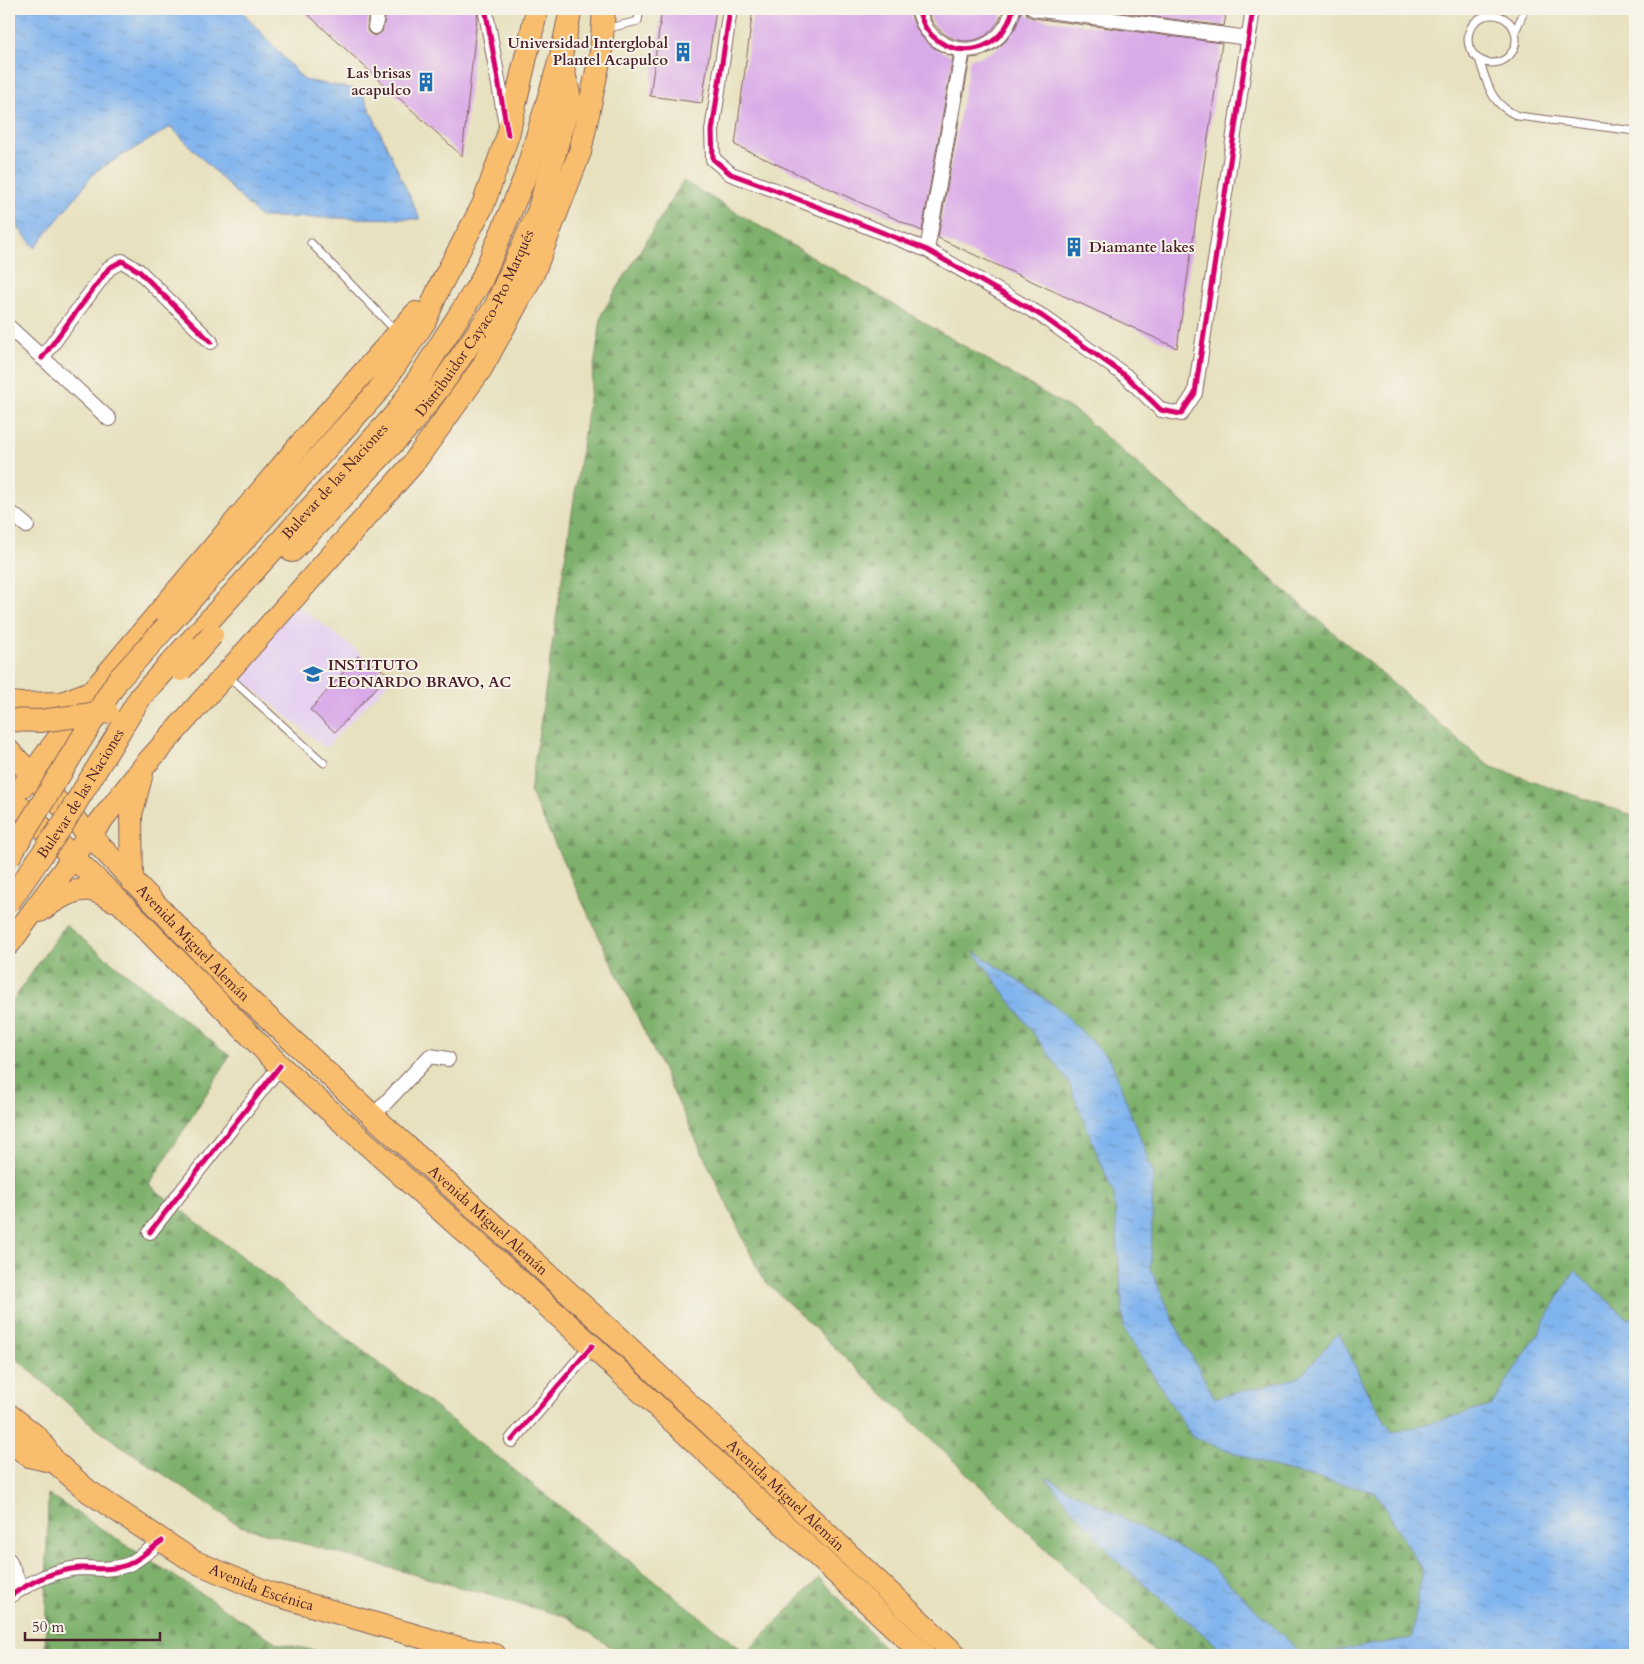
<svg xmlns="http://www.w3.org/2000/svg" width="1644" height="1664" font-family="Cardo,serif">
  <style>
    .built { fill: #e6d2f0 }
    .forest { fill: url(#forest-firs); stroke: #64684c }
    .water { fill: url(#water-ripples); stroke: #656a8c }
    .building { fill: #d9aae8 }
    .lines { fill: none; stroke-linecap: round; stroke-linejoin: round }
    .lane-casing { stroke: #81635f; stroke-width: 9 }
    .street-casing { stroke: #81635f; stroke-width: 16 }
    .primary-casing { stroke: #81635f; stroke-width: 24 }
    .lane { stroke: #fff; stroke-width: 7 }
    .street { stroke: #fff; stroke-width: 14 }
    .primary { stroke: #f9be6d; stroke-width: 22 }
    .primary-bridge-casing { stroke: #81635f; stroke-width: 24; stroke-linecap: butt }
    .primary-bridge { stroke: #f9be6d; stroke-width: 22 }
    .cycleway-casing { stroke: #f7f3e8; stroke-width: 8 }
    .cycleway { stroke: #d6006c; stroke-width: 5 }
    .labels { text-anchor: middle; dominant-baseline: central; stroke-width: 4; stroke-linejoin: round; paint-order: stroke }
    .poi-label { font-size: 15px; font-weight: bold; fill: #4a1f2b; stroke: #f7f3e8; text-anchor: end }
    .street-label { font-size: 15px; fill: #4a1f2b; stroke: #f7f3e8 }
  </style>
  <defs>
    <pattern id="forest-firs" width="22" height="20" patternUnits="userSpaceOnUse" patternTransform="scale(1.25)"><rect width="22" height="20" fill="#7eb16c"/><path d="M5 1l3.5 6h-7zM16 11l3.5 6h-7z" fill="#698f59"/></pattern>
    <pattern id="water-ripples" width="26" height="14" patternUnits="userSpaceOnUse" patternTransform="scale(1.25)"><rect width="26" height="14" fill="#80b4ee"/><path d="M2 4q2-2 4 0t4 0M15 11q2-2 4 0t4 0" fill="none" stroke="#6b92c1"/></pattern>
  </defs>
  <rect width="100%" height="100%" fill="#f7f3e8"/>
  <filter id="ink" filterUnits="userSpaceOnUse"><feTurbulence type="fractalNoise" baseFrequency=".02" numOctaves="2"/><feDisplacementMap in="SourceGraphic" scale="10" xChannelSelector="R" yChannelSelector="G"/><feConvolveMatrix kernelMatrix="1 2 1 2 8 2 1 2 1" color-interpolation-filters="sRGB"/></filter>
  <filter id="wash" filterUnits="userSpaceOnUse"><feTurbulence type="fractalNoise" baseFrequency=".0096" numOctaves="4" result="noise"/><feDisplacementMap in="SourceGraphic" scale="20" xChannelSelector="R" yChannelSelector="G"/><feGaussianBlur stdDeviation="1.12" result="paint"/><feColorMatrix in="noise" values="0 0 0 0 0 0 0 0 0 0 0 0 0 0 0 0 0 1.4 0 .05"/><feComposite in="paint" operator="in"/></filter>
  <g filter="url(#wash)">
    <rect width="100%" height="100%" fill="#e7e1bf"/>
    <path class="built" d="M 292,601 L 393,678 L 325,748 L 237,675 Z"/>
    <path class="forest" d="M 683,181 L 1078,413 L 1489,766 L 1635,816 L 1635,1655 L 1157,1655 L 762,1278 L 530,792 L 602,313 Z
      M 65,925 L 230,1056 L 149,1185 L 380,1364 L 746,1653 L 819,1578 L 891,1655 L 622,1655 L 567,1617 L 240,1526 L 98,1430 L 9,1352 L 9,1006 Z
      M 48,1494 L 277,1643 L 338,1655 L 45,1655 Z"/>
    <path class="water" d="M 9,9 L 240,9 L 304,80 L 361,90 L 420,219 L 260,217 L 171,127 L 96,171 L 35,248 L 9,216 Z
      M 974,951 L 1058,1008 L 1111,1061 L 1153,1172 L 1151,1270 L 1183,1341 L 1215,1398 L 1300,1377 L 1339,1332 L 1367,1392 L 1393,1433 L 1491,1406 L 1536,1337 L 1574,1270 L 1628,1319 L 1635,1318 L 1635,1655 L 1310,1655 L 1412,1638 L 1422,1569 L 1375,1492 L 1276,1468 L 1192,1437 L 1124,1329 L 1114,1195 L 1068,1081 Z
      M 1045,1477 L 1208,1563 L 1303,1655 L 1228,1655 L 1119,1563 Z"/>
    <g id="blocks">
      <path class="building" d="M 302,9 L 369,9 L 367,30 L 369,33 L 374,36 L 382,32 L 387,9 L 478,9 L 462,156 Z
        M 662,9 L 716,9 L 702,103 L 650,96 Z
        M 753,9 L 909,9 L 915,26 L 921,36 L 934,48 L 953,57 L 922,231 L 735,145 Z
        M 927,9 L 1004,9 L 1000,19 L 993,29 L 985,36 L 975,40 L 964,41 L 954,39 L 944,34 L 933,23 Z
        M 1022,9 L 1025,9 L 1028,16 L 1033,18 L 1222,43 L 1177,348 L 938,238 L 970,58 L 980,57 L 993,51 L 1005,42 L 1016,27 Z
        M 1097,9 L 1227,9 L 1224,26 Z
        M 358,656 L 389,674 L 335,732 L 310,710 Z"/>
    </g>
  </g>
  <g filter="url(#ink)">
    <use href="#blocks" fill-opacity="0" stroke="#81635f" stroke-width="1"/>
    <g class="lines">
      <defs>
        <path id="lane" d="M1468 39a24 24 0 1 1 48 0a24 24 0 1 1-48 0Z
          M 605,29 L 638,21 L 640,9
          M 1515,32 L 1525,9
          M 1479,59 C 1488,85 1490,104 1518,116 L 1635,131
          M 311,243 L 396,331
          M 228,676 L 324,763"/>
        <path id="street" d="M 487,9 L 486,13 L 506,124
          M 730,9 L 712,131 L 713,159 L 731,174 L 772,189 L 927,250 L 1042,316 L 1126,376 L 1161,410 L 1181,414 L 1195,393 L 1253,9
          M 918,9 C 920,15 923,25 927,30 C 955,65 1004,51 1013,9
          M 1034,9 L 1248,38
          M 375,27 L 378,9
          M 927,250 L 963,50
          M 9,327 L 109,419
          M 42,358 L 109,268 L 122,261 L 139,271 L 211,342
          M 9,511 L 27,526
          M 373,1116 L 430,1056 L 448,1059
          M 150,1232 L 280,1066
          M 512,1440 L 592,1346
          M 9,1560 L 21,1588
          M 9,1597 C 30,1582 55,1570 80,1568 C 98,1568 109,1571 127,1565 C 139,1560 151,1548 162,1541"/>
        <g id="primary">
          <path id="s1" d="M 292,551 L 411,424 L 442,384 L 495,307 L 538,212 L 570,99 L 561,59"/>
          <path d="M 166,627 L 378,391 L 425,321 L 440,286 L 483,205 L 508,135 L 537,9"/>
          <path id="s2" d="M 186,646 L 398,411 L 481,281 L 525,177 L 561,56 L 571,9"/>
          <path d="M 9,702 L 18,704 L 62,703 L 93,691"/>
          <path id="s3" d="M 9,751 L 232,984 L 373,1116 L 613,1333 L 956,1655"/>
          <path d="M 23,786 L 93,691 L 303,441 L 416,313"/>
          <path d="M 9,796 L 123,905 L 280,1066 L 592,1346 L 924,1655"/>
          <path d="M 132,881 L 131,815 L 142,773"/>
          <path d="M 40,911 C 54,901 76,885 95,891 C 101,893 107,897 113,900"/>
          <path d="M 9,944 L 89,836 L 145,765 L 412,465 L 481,369 L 533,274 L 580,152 L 601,52 L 604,9"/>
          <path id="s4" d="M 9,1415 L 37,1437 L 55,1462 L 88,1491 L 193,1561 L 269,1593 L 459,1648 L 495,1655"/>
          <path d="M 9,1440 L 29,1456 L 55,1462"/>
        </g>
      </defs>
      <use href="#lane" class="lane-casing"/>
      <use href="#street" class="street-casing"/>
      <use href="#primary" class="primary-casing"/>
      <use href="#lane" class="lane"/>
      <use href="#street" class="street"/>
      <use href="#primary" class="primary"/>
      <defs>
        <g id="primary-bridge">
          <path d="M 181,670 L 212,635"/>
          <path d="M 9,720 L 40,721 L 107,712"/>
          <path d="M 9,857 L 117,681 L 166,627"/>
          <path id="s5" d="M 9,902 L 63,824 L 141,696 L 186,646"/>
        </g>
      </defs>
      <use href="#primary-bridge" class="primary-bridge-casing"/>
      <use href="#primary-bridge" class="primary-bridge"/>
      <defs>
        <path id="cycleway" d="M 487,9 L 486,13 L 508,135
          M 730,9 L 712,131 L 713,159 L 731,174 L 772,189 L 927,250 L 1042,316 L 1126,376 L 1161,410 L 1181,414 L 1195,393 L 1253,9
          M 918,9 C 920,15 923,25 927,30 C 955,65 1004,51 1013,9
          M 42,358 L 109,268 L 122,261 L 139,271 L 211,342
          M 150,1232 L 280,1066
          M 512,1440 L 592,1346
          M 9,1597 C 30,1582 55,1570 80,1568 C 98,1568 109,1571 127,1565 C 139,1560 151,1548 162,1541"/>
      </defs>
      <use href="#cycleway" class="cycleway-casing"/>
      <use href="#cycleway" class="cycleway"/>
    </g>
  </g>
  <defs>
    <symbol id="building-bare" viewBox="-9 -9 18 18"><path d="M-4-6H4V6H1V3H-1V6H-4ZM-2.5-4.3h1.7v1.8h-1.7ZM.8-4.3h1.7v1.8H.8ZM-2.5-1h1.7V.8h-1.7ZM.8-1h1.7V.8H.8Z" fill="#1f6fb2" stroke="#f7f3e8" stroke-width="2.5" paint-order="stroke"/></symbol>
    <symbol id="school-bare" viewBox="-9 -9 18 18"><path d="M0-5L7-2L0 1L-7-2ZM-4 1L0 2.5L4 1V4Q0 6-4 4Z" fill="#1f6fb2" stroke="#f7f3e8" stroke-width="2.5" paint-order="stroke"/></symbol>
  </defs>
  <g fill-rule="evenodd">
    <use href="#building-bare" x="669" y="38" width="28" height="28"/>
    <use href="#building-bare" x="412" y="68" width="28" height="28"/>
    <use href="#building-bare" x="1060" y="233" width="28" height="28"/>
    <use href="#school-bare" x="299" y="660" width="28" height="28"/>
  </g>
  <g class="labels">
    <g class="poi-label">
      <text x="668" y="43">Universidad Interglobal<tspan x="668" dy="17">Plantel Acapulco</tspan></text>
      <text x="411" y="73">Las brisas<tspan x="411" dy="17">acapulco</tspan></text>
      <text x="1089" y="247" text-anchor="start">Diamante lakes</text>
      <text x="328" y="665" text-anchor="start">INSTITUTO<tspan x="328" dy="17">LEONARDO BRAVO, AC</tspan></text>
    </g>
    <g class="street-label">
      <text stroke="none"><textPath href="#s1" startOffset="294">Distribuidor Cayaco-Pto Marqués</textPath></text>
      <text stroke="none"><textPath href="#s2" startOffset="222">Bulevar de las Naciones</textPath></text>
      <text stroke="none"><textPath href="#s5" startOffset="130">Bulevar de las Naciones</textPath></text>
      <text stroke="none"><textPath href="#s3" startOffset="266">Avenida Miguel Alemán</textPath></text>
      <text stroke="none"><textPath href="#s3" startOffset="671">Avenida Miguel Alemán</textPath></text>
      <text stroke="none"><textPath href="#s3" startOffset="1076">Avenida Miguel Alemán</textPath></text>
      <text stroke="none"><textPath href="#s4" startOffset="310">Avenida Escénica</textPath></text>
    </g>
  </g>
  <rect width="1644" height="1664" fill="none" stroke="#f7f3e8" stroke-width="30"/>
  <path d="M25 1632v8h135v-8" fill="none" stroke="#4a1f2b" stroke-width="2.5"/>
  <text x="32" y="1632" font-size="15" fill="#4a1f2b" stroke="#f7f3e8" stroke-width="4" paint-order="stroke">50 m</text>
</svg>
